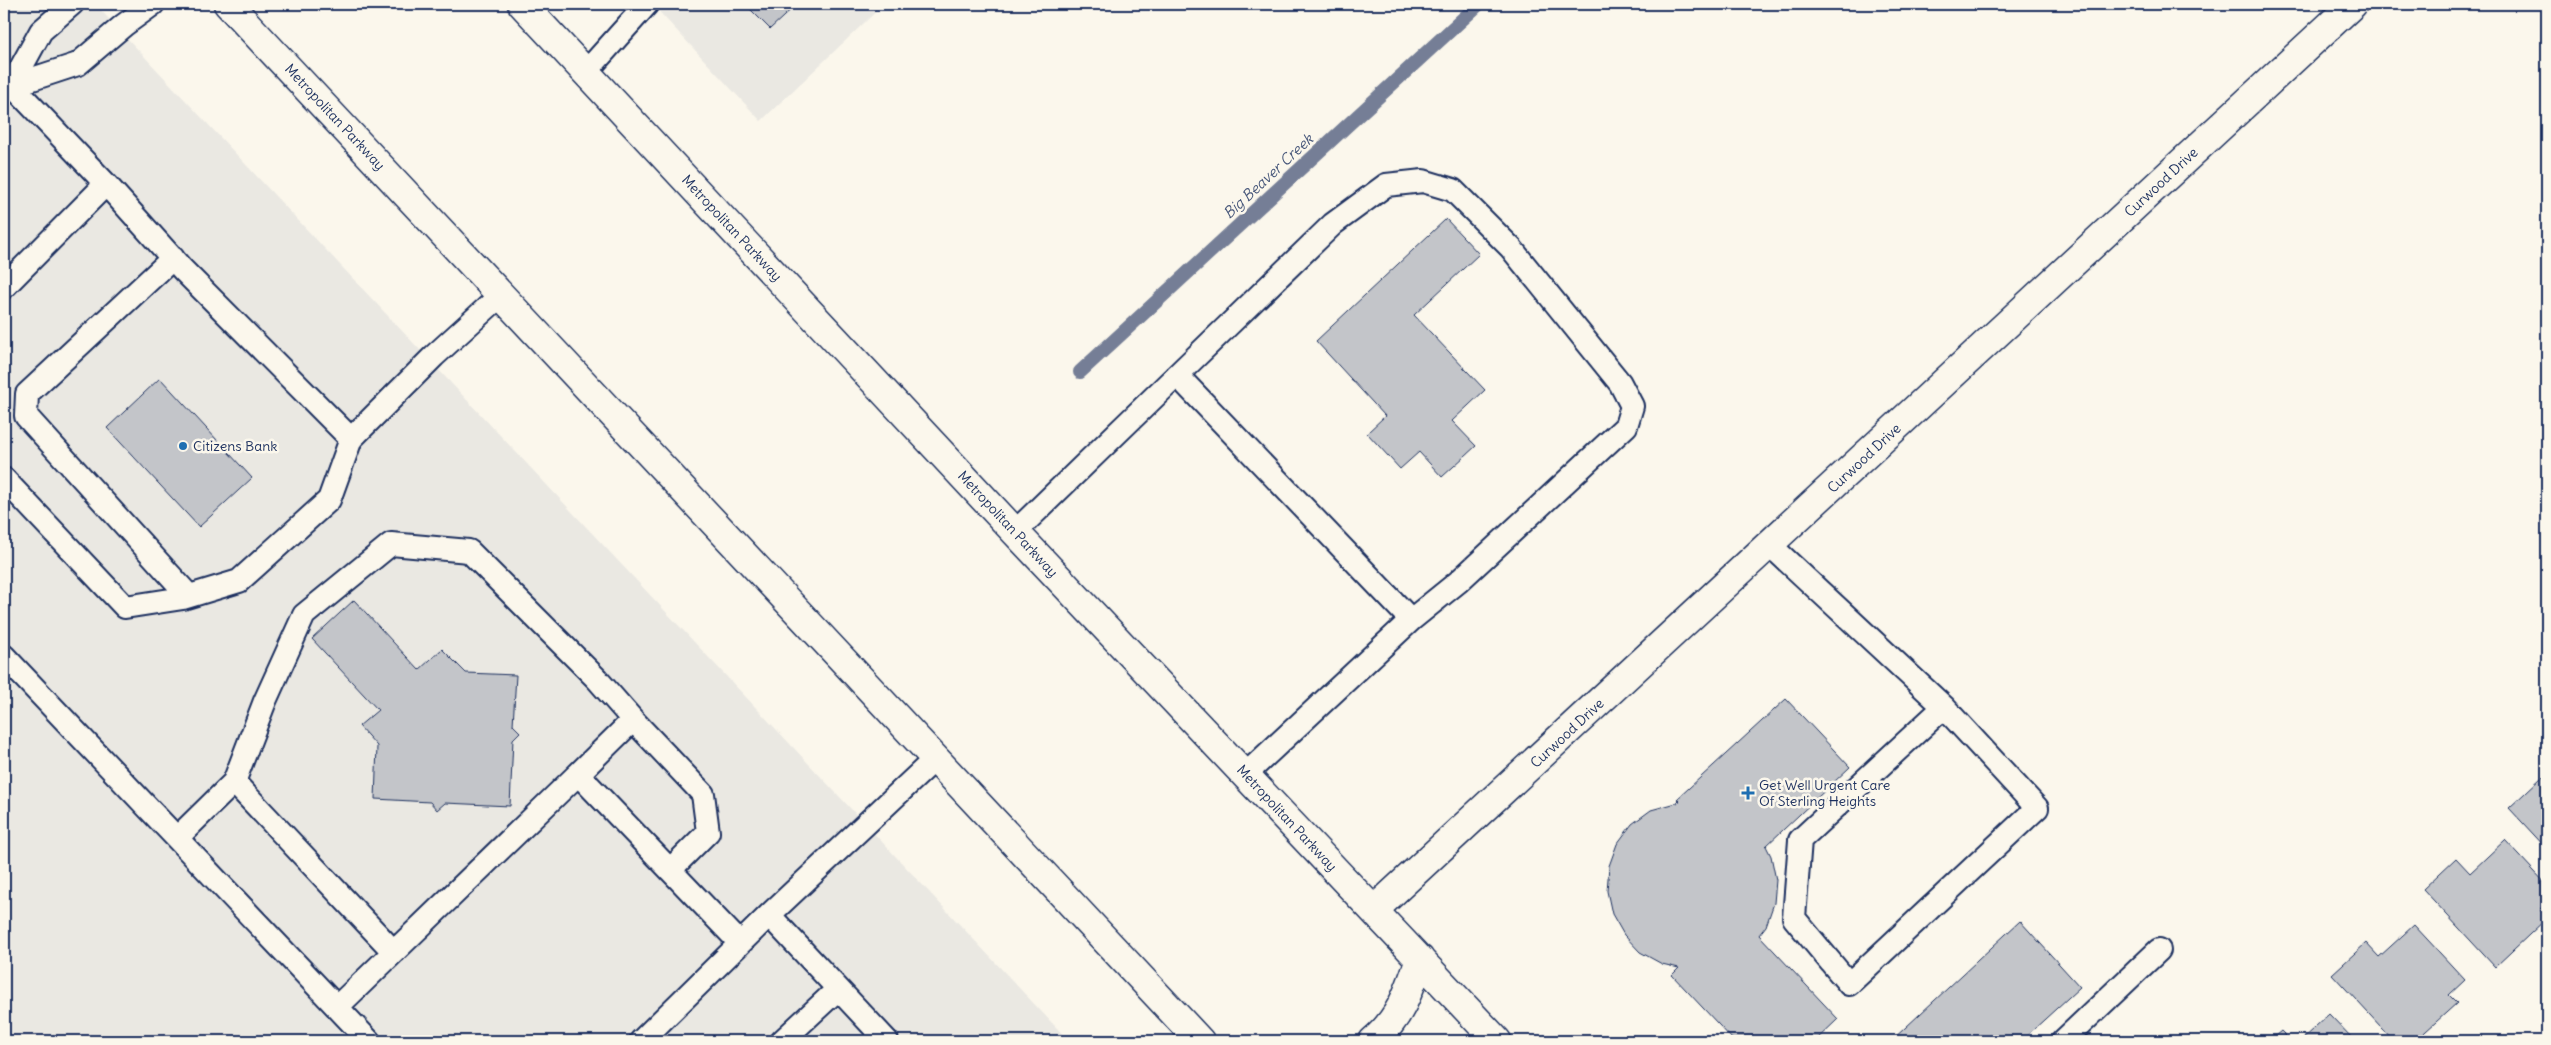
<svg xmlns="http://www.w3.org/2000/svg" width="2551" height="1045" font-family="Delius,sans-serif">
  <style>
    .built { fill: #eae8e2 }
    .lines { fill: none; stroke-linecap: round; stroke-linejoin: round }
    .stream { stroke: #747e96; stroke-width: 14 }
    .building { fill: #c3c5c9; stroke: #1b2f5e }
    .lane-casing { stroke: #1b2f5e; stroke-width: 26 }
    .street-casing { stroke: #1b2f5e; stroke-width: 31 }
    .primary-casing { stroke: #1b2f5e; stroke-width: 31 }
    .lane { stroke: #fbf7ec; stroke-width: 22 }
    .street { stroke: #fbf7ec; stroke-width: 28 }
    .primary { stroke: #fbf7ec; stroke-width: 28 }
    .poi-dot { fill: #1f6fb2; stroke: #fbf7ec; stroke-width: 2 }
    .labels { text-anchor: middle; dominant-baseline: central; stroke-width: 5; stroke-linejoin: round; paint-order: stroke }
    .street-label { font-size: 14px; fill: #1b2f5e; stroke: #fbf7ec }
    .poi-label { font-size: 14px; fill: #1b2f5e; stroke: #fbf7ec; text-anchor: start }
    .water-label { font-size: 15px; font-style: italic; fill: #47577a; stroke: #fbf7ec }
  </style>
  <rect width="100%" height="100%" fill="#fbf7ec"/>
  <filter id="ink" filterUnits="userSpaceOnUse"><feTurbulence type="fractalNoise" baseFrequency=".02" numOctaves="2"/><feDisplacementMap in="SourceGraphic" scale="10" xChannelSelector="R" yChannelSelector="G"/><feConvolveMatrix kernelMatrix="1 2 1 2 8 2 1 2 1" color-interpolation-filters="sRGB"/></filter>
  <g filter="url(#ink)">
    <path class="built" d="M 4,4 L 95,4 L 1069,1041 L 4,1041 Z
      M 652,4 L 884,4 L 761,121 Z"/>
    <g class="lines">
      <path class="stream" d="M 1080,372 L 1479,4"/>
    </g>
    <path class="building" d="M 745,4 L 797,4 L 770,29 Z
      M 1446,219 L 1479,254 L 1414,315 L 1485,390 L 1452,421 L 1476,446 L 1442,477 L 1419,452 L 1400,469 L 1367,433 L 1385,416 L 1316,341 Z
      M 160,378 L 252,478 L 199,527 L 107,428 Z
      M 354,600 L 419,670 L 442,649 L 466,673 L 516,675 L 513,725 L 520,732 L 513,739 L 510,806 L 445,803 L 437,810 L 430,802 L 375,799 L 377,746 L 359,726 L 378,710 L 312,639 Z
      M 1786,699 L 1850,767 L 1766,846 L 1771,856 L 1776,880 L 1774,903 L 1766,926 L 1759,935 L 1838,1019 L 1815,1041 L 1734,1041 L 1672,975 L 1679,968 L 1662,964 L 1640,952 L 1624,935 L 1612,914 L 1607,891 L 1609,866 L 1617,844 L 1632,824 L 1651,810 L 1680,802 L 1677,799 Z
      M 2542,777 L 2547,782 L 2547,849 L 2509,808 Z
      M 2505,840 L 2547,885 L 2547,903 L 2540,910 L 2547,918 L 2495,967 L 2423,889 L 2456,858 L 2470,873 Z
      M 2020,921 L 2080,987 L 2021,1041 L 1891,1041 Z
      M 2414,925 L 2465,980 L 2449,995 L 2457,1003 L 2415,1041 L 2394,1041 L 2332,974 L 2366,943 L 2379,957 Z
      M 2329,1014 L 2355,1041 L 2300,1041 Z
      M 2281,1031 L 2291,1041 L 2269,1041 Z"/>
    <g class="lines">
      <defs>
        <path id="lane" d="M 586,72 L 647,4
          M 4,77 L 106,184 L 183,270 L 351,439 L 434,356 L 501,295
          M 11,86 L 78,64 L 124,25 L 153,4
          M 5,91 L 11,86 L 41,31 L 72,4
          M 173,258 L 27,394 L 26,416 L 189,596
          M 4,287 L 106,184
          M 1177,375 L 1333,224 L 1386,185 L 1423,181 L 1453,190 L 1511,248 L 1620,383 L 1632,406 L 1626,426 L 1458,582 L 1411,620
          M 4,479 L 125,607 L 183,598 L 239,581 L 329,500 L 351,439
          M 1015,532 L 1177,375 L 1411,620 L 1246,774
          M 1770,545 L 1944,707 L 2037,808 L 1849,984 L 1794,918 L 1800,840 L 1944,707
          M 4,656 L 369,1041
          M 578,774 L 633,720
          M 234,782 L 394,952
          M 177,838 L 234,782 L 265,701 L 304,615 L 391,544 L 469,551 L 597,679 L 633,720 L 703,794 L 708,832 L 670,870
          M 769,915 L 887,1041
          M 337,1007 L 578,774 L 740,943
          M 641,1041 L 769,915 L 936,758
          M 782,1041 L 838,989
          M 2063,1041 L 2159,950"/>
        <path id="street" d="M 1374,910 L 2353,4"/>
        <path id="primary" d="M 228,4 L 1200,1041
          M 522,4 L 1015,532 L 1497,1041
          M 1373,1041 C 1400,1019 1409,991 1420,959"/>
      </defs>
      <use href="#lane" class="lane-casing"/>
      <use href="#street" class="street-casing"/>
      <use href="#primary" class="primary-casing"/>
      <use href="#lane" class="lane"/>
      <use href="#street" class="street"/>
      <use href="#primary" class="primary"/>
    </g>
  </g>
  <g class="poi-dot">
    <circle cx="183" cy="446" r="5"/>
    <path d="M1745.5 785.5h5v5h5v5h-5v5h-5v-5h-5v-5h5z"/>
  </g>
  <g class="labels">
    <g class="street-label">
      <text transform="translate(335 117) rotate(47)">Metropolitan Parkway</text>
      <text transform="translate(2161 182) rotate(-43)">Curwood Drive</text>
      <text transform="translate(732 228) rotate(47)">Metropolitan Parkway</text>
      <text transform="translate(1864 458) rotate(-43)">Curwood Drive</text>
      <text transform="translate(1008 524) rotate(47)">Metropolitan Parkway</text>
      <text transform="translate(1567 733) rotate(-43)">Curwood Drive</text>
      <text transform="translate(1287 818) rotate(47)">Metropolitan Parkway</text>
    </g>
    <g class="poi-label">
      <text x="193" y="446">Citizens Bank</text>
      <text x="1759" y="785">Get Well Urgent Care<tspan x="1759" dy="16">Of Sterling Heights</tspan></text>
    </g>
    <g class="water-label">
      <text transform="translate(1268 176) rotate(-43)">Big Beaver Creek</text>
    </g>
  </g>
  <rect width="2551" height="1045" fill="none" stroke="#fbf7ec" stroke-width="20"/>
  <rect x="10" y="10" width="2531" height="1025" fill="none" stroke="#1b2f5e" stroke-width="2" filter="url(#ink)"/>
</svg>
